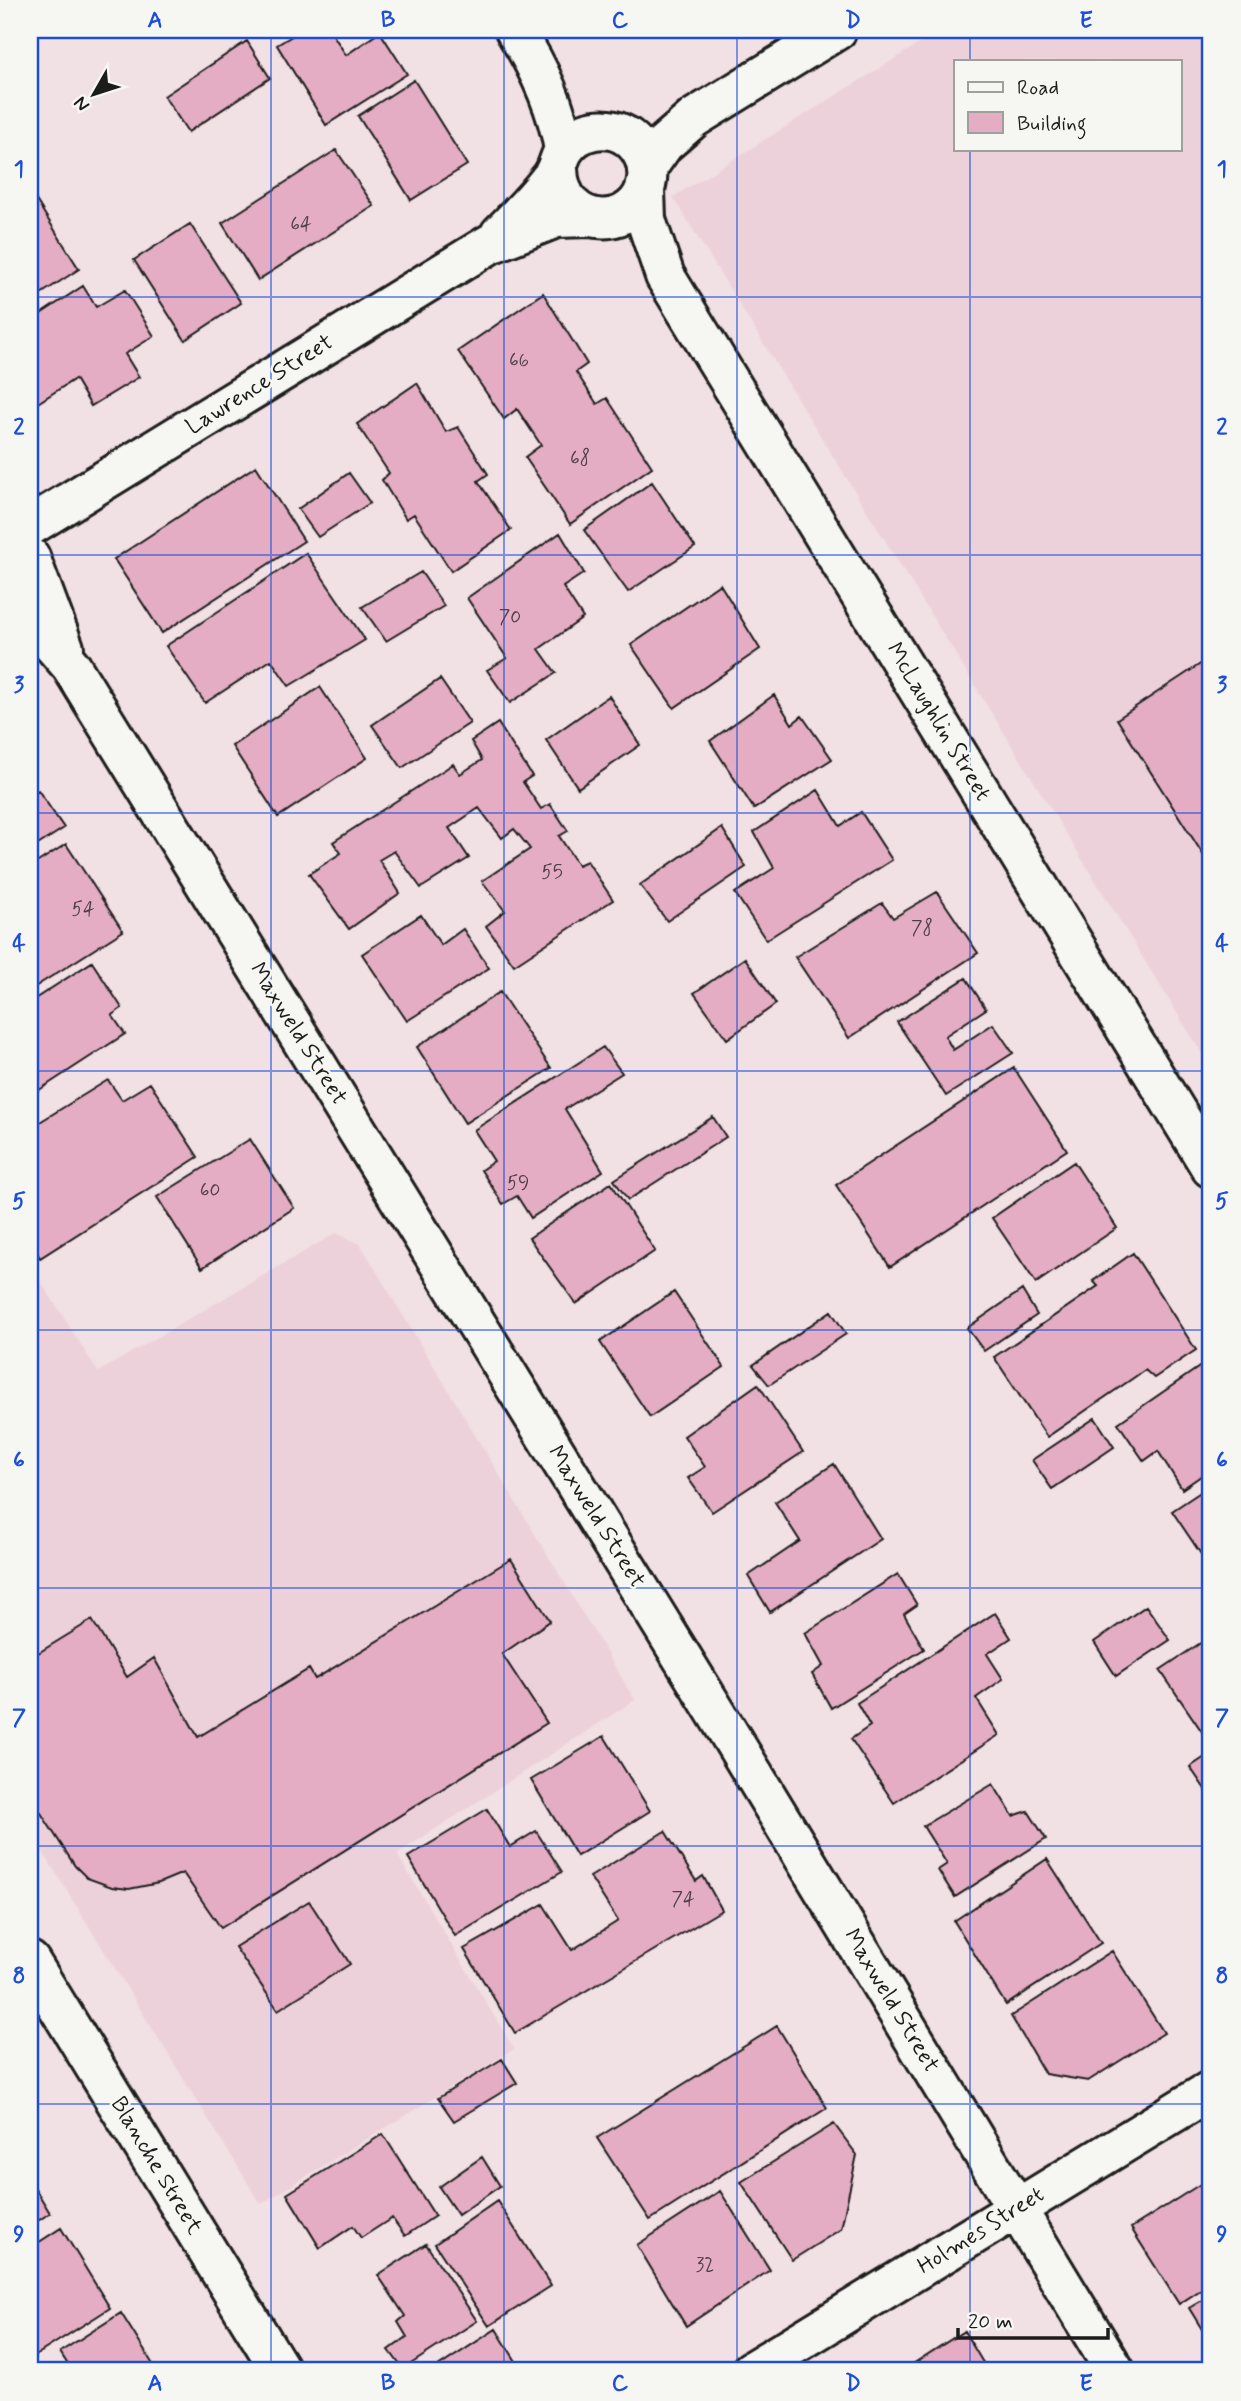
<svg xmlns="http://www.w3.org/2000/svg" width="1241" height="2401" font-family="Mynerve,sans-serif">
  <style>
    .built { fill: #edd1da; fill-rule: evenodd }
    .building { fill: #e4adc4; stroke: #1c1c1c; stroke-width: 2 }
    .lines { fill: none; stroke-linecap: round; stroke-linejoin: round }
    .minor-casing { stroke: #1c1c1c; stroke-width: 44 }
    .minor { stroke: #f6f6f2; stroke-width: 38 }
    .grid { fill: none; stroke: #1d4ed8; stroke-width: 2; stroke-opacity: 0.55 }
    .labels { text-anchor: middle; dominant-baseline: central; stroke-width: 5; stroke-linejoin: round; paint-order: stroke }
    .number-label { font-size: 19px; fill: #4e4046 }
    .street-label { font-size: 23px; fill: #1c1c1c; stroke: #f6f6f2 }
    .neatline { fill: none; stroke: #1d4ed8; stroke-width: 2.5 }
    .grid-label { font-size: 23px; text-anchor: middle; font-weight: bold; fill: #1d4ed8 }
  </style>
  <rect width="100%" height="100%" fill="#f1e0e4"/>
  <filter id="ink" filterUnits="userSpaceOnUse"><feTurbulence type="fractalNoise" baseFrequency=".0143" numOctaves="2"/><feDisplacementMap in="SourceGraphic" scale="14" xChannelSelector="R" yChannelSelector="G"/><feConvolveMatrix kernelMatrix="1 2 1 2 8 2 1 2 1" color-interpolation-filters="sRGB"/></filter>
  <g filter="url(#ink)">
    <path class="built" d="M 941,30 L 1211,30 L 1211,1068 L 673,197 ZM 956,61 L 1180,61 L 1180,149 L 956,149 Z
      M 336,1233 L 360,1244 L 635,1700 L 397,1854 L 514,2049 L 261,2204 L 30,1831 L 30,1264 L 98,1372 Z"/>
    <path class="building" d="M 302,30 L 330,30 L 346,55 L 380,32 L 407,74 L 326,125 L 277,45 Z
      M 247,41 L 270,78 L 188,132 L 164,96 Z
      M 414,80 L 467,165 L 411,200 L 358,116 Z
      M 336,150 L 374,206 L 258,280 L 222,223 Z
      M 34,197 L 79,269 L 30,301 L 30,200 Z
      M 190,224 L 241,303 L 185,340 L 134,260 Z
      M 83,286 L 96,307 L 125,290 L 154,336 L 125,354 L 139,377 L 91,406 L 75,379 L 30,408 L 30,321 Z
      M 543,293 L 587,364 L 576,372 L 597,404 L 607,398 L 652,467 L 570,524 L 525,457 L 541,445 L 517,409 L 504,419 L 458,351 Z
      M 417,383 L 446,432 L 458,427 L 488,474 L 478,481 L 511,530 L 451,571 L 414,514 L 406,519 L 382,480 L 389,473 L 357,424 Z
      M 256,466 L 304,541 L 162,633 L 114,559 Z
      M 349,473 L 370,503 L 318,537 L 298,509 Z
      M 652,482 L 695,547 L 628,592 L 584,530 Z
      M 560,533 L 584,573 L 563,587 L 583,618 L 539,649 L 556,673 L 510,703 L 487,670 L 507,658 L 467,598 Z
      M 306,553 L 365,640 L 289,686 L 271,660 L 205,703 L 166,646 Z
      M 421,572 L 444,606 L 386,641 L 362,607 Z
      M 720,584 L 760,649 L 674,708 L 631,645 Z
      M 1211,657 L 1211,867 L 1117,719 Z
      M 440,679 L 470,723 L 402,768 L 372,725 Z
      M 320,687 L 367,758 L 278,817 L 232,746 Z
      M 774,695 L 792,724 L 802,716 L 832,759 L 754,809 L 710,741 Z
      M 609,696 L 640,745 L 578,788 L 546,740 Z
      M 498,723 L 532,776 L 523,782 L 541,809 L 550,804 L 568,831 L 559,836 L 578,865 L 587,861 L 613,900 L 514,965 L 486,926 L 505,911 L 482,881 L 530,849 L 514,829 L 502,838 L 479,808 L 449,828 L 469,858 L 421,888 L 394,851 L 379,860 L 400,893 L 349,929 L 309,874 L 341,853 L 333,842 L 453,764 L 460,774 L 482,760 L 471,741 Z
      M 38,790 L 64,828 L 30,850 L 30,795 Z
      M 818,790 L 840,826 L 861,812 L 892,860 L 766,940 L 735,893 L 774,868 L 754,832 Z
      M 722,828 L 746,867 L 667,921 L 640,885 Z
      M 66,844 L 123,931 L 30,990 L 30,867 Z
      M 937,892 L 978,953 L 849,1038 L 795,957 L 882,903 L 893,918 Z
      M 421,915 L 441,945 L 463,929 L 489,968 L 407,1021 L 362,954 Z
      M 745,958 L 776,1004 L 727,1039 L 694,993 Z
      M 92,962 L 122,1008 L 112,1015 L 125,1034 L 30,1096 L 30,1002 Z
      M 966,978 L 986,1009 L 945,1036 L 953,1050 L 993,1024 L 1013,1053 L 946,1096 L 897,1022 Z
      M 500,992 L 551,1068 L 465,1123 L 417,1047 Z
      M 603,1047 L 622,1073 L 565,1109 L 603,1171 L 531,1218 L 517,1196 L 503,1204 L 481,1170 L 494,1161 L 474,1130 Z
      M 1014,1068 L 1067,1150 L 890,1267 L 836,1185 Z
      M 108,1080 L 122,1100 L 150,1083 L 198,1157 L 40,1258 L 30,1241 L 30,1128 Z
      M 713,1117 L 726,1137 L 628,1200 L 614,1180 Z
      M 250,1139 L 294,1208 L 202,1268 L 157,1197 Z
      M 1074,1162 L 1117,1228 L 1036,1283 L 992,1218 Z
      M 611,1183 L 655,1251 L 576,1304 L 529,1238 Z
      M 1133,1253 L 1196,1350 L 1154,1378 L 1145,1370 L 1047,1437 L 994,1357 L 1098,1286 L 1093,1281 Z
      M 1022,1290 L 1037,1315 L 984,1351 L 967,1328 Z
      M 674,1292 L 724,1367 L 650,1417 L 600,1342 Z
      M 831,1311 L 846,1334 L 769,1385 L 753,1365 Z
      M 1208,1361 L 1211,1367 L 1211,1469 L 1182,1489 L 1158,1451 L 1144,1461 L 1118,1423 Z
      M 758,1384 L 803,1452 L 712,1512 L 688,1478 L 705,1467 L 684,1436 Z
      M 1095,1418 L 1114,1447 L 1052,1489 L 1032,1460 Z
      M 834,1464 L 881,1539 L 770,1612 L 748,1576 L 800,1541 L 775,1502 Z
      M 1211,1485 L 1211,1569 L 1172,1511 Z
      M 511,1559 L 550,1621 L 502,1654 L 547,1723 L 221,1928 L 183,1873 L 159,1883 L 129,1889 L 112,1887 L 87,1878 L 75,1866 L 30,1796 L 30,1658 L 92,1620 L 127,1677 L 154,1658 L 198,1737 L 309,1669 L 315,1679 Z
      M 898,1574 L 917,1605 L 904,1614 L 924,1649 L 831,1708 L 812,1674 L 823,1666 L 805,1633 Z
      M 1146,1606 L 1170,1640 L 1116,1676 L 1094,1642 Z
      M 995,1613 L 1011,1638 L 987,1654 L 1003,1679 L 976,1698 L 999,1735 L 894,1803 L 851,1739 L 870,1726 L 857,1703 Z
      M 1211,1636 L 1211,1727 L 1203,1733 L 1160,1670 Z
      M 604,1736 L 650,1811 L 577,1856 L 531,1780 Z
      M 1211,1753 L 1211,1798 L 1190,1767 Z
      M 993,1784 L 1013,1816 L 1028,1811 L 1046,1839 L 955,1897 L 938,1870 L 947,1864 L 923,1826 Z
      M 487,1809 L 510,1847 L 536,1831 L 562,1872 L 455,1936 L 408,1857 Z
      M 665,1831 L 696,1881 L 703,1876 L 722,1910 L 515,2033 L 464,1949 L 543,1904 L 572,1950 L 618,1921 L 590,1877 Z
      M 1047,1859 L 1101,1943 L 1006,2005 L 954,1921 Z
      M 309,1901 L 350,1964 L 278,2010 L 235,1947 Z
      M 1112,1951 L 1164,2033 L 1088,2081 L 1045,2074 L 1011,2016 Z
      M 777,2026 L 827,2108 L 650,2220 L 597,2138 Z
      M 502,2059 L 517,2083 L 454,2121 L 438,2098 Z
      M 834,2124 L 857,2155 L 841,2229 L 792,2260 L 741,2182 Z
      M 383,2134 L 435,2216 L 405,2236 L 392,2218 L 361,2238 L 353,2226 L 320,2248 L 287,2194 Z
      M 482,2157 L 500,2186 L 458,2215 L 439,2187 Z
      M 30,2180 L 50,2213 L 30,2226 Z
      M 1202,2183 L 1211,2196 L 1211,2283 L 1179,2304 L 1131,2228 Z
      M 720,2191 L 770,2270 L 686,2326 L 637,2245 Z
      M 497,2201 L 551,2286 L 489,2326 L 435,2244 Z
      M 61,2228 L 110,2308 L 30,2359 L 30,2248 Z
      M 426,2244 L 477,2321 L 403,2369 L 389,2350 L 407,2337 L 398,2322 L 405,2316 L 378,2275 Z
      M 1211,2295 L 1211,2344 L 1189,2308 Z
      M 121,2313 L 157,2371 L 65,2371 L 70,2368 L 60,2352 Z
      M 496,2329 L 522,2371 L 432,2371 Z
      M 964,2331 L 988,2371 L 902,2371 Z"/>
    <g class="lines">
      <defs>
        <path id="minor" d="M 515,30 C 539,68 557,106 564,150
          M 647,168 L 664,144 L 694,118 L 837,30
          M 645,190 L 646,220 L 665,276 L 1211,1168
          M 500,234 C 518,216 535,199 550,179 C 558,170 558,160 564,150 C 578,128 609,123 629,138 C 642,148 649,164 647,180 C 640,232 560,234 558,169
          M 30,526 L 490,244 L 556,218 L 590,217
          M 30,557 L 64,648
          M 30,619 L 71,666 L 720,1719 L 1115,2371
          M 30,1961 L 281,2371
          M 751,2371 L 1211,2090"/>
      </defs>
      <use href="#minor" class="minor-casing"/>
      <use href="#minor" class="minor"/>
    </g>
  </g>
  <path class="grid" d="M 271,30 L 271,2371M 504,30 L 504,2371M 737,30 L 737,2371M 970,30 L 970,61M 970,149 L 970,2371M 30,297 L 1211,297M 30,555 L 1211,555M 30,813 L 1211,813M 30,1071 L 1211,1071M 30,1330 L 1211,1330M 30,1588 L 1211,1588M 30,1846 L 1211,1846M 30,2104 L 1211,2104"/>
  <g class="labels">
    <g class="number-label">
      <text x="301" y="224">64</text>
      <text x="519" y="360">66</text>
      <text x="580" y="458">68</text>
      <text x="510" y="617">70</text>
      <text x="552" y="872">55</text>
      <text x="83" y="909">54</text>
      <text x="922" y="928">78</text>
      <text x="518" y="1183">59</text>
      <text x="210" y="1190">60</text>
      <text x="683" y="1899">74</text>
      <text x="705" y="2265">32</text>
    </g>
    <g class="street-label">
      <text transform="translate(260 385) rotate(-32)">Lawrence Street</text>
      <text transform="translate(938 722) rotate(59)">McLaughlin Street</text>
      <text transform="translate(298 1034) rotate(58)">Maxweld Street</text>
      <text transform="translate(596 1517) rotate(58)">Maxweld Street</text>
      <text transform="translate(891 2001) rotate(59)">Maxweld Street</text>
      <text transform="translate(156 2166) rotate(59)">Blanche Street</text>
      <text transform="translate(981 2231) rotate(-32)">Holmes Street</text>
    </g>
  </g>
  <rect width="1241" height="2401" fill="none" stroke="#f6f6f2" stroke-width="77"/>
  <rect x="954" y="60" width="228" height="91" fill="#f6f6f2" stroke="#9f9f9c" stroke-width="2"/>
  <rect x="968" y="82" width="35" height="10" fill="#f6f6f2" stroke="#9f9f9c" stroke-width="2"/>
  <text x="1017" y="94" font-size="21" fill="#1c1c1c">Road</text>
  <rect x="968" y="112" width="35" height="21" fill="#e4adc4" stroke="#9f9f9c" stroke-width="2"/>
  <text x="1017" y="130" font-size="21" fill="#1c1c1c">Building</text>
  <g transform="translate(94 94) rotate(231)" stroke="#f6f6f2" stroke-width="5" paint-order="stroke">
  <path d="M0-5L12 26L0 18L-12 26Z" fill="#1c1c1c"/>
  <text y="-10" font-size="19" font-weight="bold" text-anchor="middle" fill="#1c1c1c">N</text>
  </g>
  <path d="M958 2328v10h150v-10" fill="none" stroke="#1c1c1c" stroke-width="3.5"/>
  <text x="968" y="2328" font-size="21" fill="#1c1c1c" stroke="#f6f6f2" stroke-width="5" paint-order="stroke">20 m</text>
  <rect x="38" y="38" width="1164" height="2324" class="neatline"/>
  <g class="grid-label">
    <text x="155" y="27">A</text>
    <text x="388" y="27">B</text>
    <text x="620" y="27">C</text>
    <text x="853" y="27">D</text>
    <text x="1086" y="27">E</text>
    <text x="19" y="176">1</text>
    <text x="1222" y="176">1</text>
    <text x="19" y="434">2</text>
    <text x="1222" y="434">2</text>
    <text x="19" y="692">3</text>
    <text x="1222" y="692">3</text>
    <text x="19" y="950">4</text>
    <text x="1222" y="950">4</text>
    <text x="19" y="1208">5</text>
    <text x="1222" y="1208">5</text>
    <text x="19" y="1467">6</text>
    <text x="1222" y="1467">6</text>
    <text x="19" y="1725">7</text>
    <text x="1222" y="1725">7</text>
    <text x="19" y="1983">8</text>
    <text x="1222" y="1983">8</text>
    <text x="19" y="2241">9</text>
    <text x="1222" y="2241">9</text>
    <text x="155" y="2390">A</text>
    <text x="388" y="2390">B</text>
    <text x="620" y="2390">C</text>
    <text x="853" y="2390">D</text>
    <text x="1086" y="2390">E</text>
  </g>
</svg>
